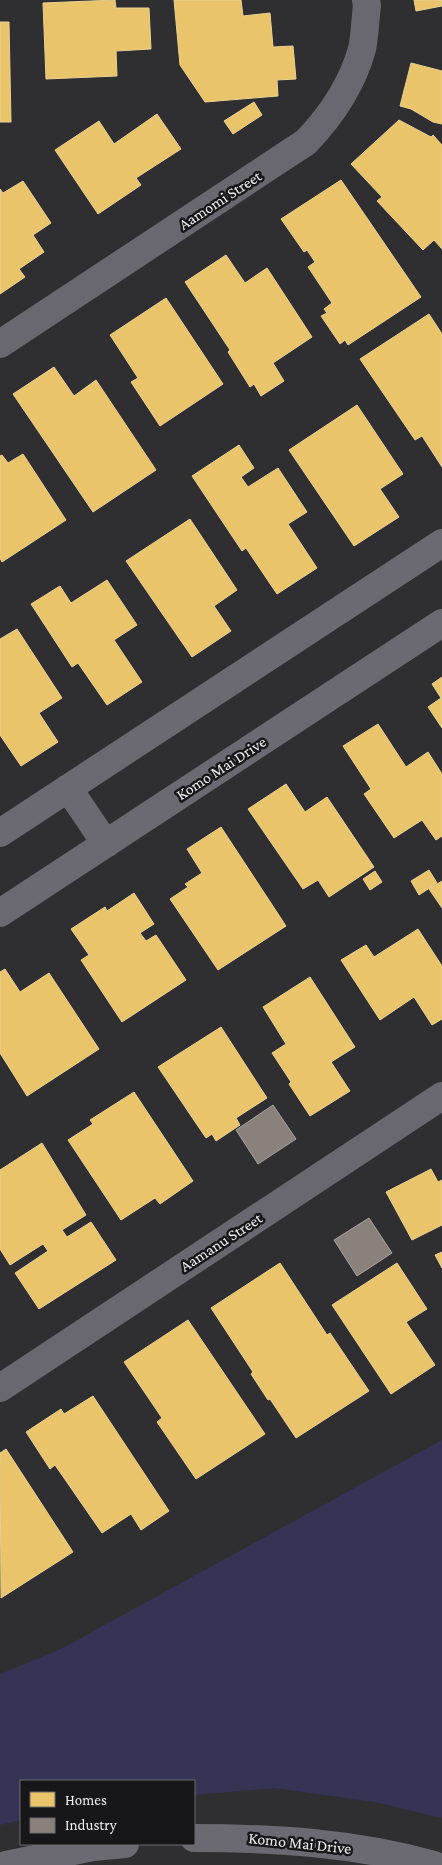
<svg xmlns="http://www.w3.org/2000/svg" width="442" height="1865" font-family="'Crimson Pro',serif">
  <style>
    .green { fill: #363355 }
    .homes { fill: #e9c46a; stroke: #ead192 }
    .industry { fill: #8a817c; stroke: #a8a29f }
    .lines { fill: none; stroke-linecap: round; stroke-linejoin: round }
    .minor { stroke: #696870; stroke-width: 28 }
    .secondary { stroke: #6b6a73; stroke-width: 28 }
    .labels { text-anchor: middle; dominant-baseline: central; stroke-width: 5; stroke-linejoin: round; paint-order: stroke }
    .street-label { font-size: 16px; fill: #eeeef1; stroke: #171719 }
  </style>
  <rect width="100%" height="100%" fill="#2f2f32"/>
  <path class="green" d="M 442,1440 L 442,1818 L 375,1802 L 274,1788 L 194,1795 L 194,1781 L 21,1781 L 21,1820 L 0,1825 L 0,1674 L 59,1650 Z"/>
  <path class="homes" d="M 115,0 L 116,8 L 149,8 L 151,49 L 116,51 L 117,76 L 46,79 L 43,3 Z
    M 174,0 L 241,0 L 243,16 L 270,13 L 273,47 L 293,46 L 296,79 L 277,80 L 278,96 L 205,102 L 180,65 Z
    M 414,0 L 442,0 L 442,6 L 416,11 Z
    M 0,22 L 9,22 L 11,122 L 0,122 Z
    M 411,63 L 442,71 L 442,124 L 433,122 L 411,109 L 400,106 Z
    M 254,102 L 262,115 L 233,134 L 224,121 Z
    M 157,114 L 181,149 L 136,178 L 141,185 L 98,214 L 55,150 L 99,121 L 114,144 Z
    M 399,120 L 431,137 L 433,135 L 442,145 L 442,249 L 434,240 L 423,250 L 377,201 L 382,197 L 351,164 Z
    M 341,180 L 421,297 L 348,345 L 345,340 L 340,344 L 321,316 L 327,313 L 324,309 L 332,303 L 308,267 L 315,262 L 307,250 L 304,252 L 281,219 Z
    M 23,181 L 51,223 L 33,235 L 44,252 L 19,269 L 25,277 L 0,294 L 0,189 L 3,193 Z
    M 226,255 L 245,283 L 267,268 L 312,337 L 273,363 L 284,381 L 261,396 L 254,384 L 250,387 L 228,352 L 230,350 L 185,282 Z
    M 166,298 L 223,384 L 160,426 L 131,382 L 138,378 L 110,335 Z
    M 429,314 L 442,334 L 442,467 L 422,436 L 415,440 L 360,359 Z
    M 54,367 L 74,396 L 96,380 L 156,470 L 93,512 L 13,394 Z
    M 357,405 L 403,474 L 380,489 L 399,517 L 354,546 L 289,450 Z
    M 239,445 L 254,468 L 241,477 L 248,487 L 278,468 L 307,512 L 288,524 L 317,568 L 277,594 L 246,548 L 242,551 L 192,476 Z
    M 23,454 L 66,520 L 2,562 L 0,558 L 0,456 L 2,455 L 8,463 Z
    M 190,519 L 237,590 L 214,606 L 231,631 L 192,657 L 126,561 Z
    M 107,580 L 137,625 L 114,640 L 142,682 L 107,705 L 78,663 L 72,667 L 31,604 L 60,586 L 71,603 Z
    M 17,629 L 62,698 L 39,713 L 58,742 L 21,766 L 0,735 L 0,639 Z
    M 442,677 L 442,728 L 428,707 L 441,698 L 432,684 Z
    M 378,724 L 406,767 L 428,752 L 442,774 L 442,836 L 436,840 L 422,820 L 394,838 L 364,794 L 371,789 L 343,746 Z
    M 286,784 L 305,812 L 327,797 L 374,867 L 329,897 L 318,880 L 303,889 L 248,809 Z
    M 221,827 L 286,926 L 218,970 L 170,899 L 188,887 L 185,884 L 202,873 L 187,849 Z
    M 429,870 L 437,883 L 419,895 L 411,881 Z
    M 375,871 L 382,882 L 370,890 L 363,879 Z
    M 442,881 L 442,908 L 429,889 Z
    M 134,893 L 154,924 L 140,933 L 146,941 L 156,935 L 186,980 L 122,1022 L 81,960 L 89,955 L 71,929 L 105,907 L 107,911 Z
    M 418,929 L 442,966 L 442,1019 L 432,1025 L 414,997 L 380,1020 L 341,960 L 366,945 L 374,957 Z
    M 5,969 L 20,992 L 49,973 L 99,1049 L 27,1096 L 0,1053 L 0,972 Z
    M 310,977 L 355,1047 L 331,1062 L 350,1091 L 310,1116 L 289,1084 L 291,1082 L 272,1053 L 286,1044 L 263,1007 Z
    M 221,1027 L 267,1098 L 236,1118 L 240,1125 L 216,1141 L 212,1134 L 206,1138 L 158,1067 Z
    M 134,1092 L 193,1181 L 160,1204 L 155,1198 L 121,1220 L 68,1140 L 93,1124 L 90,1120 Z
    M 42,1143 L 86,1215 L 62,1230 L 67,1237 L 91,1222 L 116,1260 L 39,1309 L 15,1273 L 48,1251 L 43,1244 L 10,1265 L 0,1249 L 0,1170 Z
    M 431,1169 L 438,1182 L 442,1180 L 442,1225 L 412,1240 L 386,1192 Z
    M 442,1252 L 442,1268 L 435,1255 Z
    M 280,1263 L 327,1335 L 330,1333 L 369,1391 L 296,1438 L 270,1399 L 268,1400 L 251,1374 L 253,1372 L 211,1308 Z
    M 397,1263 L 427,1309 L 406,1322 L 435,1365 L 391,1394 L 332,1305 Z
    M 188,1320 L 265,1434 L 196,1479 L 157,1422 L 162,1418 L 124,1362 Z
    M 93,1396 L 169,1511 L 141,1530 L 131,1514 L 102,1533 L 55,1465 L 50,1469 L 26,1432 L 61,1409 L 64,1414 Z
    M 6,1449 L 73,1552 L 1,1598 L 0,1453 Z"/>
  <path class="industry" d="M 273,1105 L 296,1139 L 258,1164 L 236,1130 Z
    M 369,1218 L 392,1253 L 357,1276 L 334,1240 Z"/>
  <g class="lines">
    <path class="minor" d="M 0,344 L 306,142 C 332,115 352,85 362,49 C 365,36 365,20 367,6 L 366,0
      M 0,1388 L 442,1096"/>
    <path class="secondary" d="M 68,788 L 106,844
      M 0,833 L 442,543
      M 0,913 L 442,623
      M 194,1838 C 275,1838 356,1843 434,1865
      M 6,1865 L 93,1847 L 125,1844"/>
  </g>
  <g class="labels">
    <g class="street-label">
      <text transform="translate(220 200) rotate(-33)">Aamomi Street</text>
      <text transform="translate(221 768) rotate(-33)">Komo Mai Drive</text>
      <text transform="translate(221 1242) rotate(-33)">Aamanu Street</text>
      <text transform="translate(300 1843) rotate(6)">Komo Mai Drive</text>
    </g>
  </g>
  <rect x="20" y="1780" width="175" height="65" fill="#171719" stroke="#6d6d6f"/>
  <rect x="30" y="1792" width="25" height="15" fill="#e9c46a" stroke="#6d6d6f"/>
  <text x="65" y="1805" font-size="15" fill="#eeeef1">Homes</text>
  <rect x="30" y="1818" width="25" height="15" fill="#8a817c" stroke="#6d6d6f"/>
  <text x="65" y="1830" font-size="15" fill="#eeeef1">Industry</text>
</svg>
